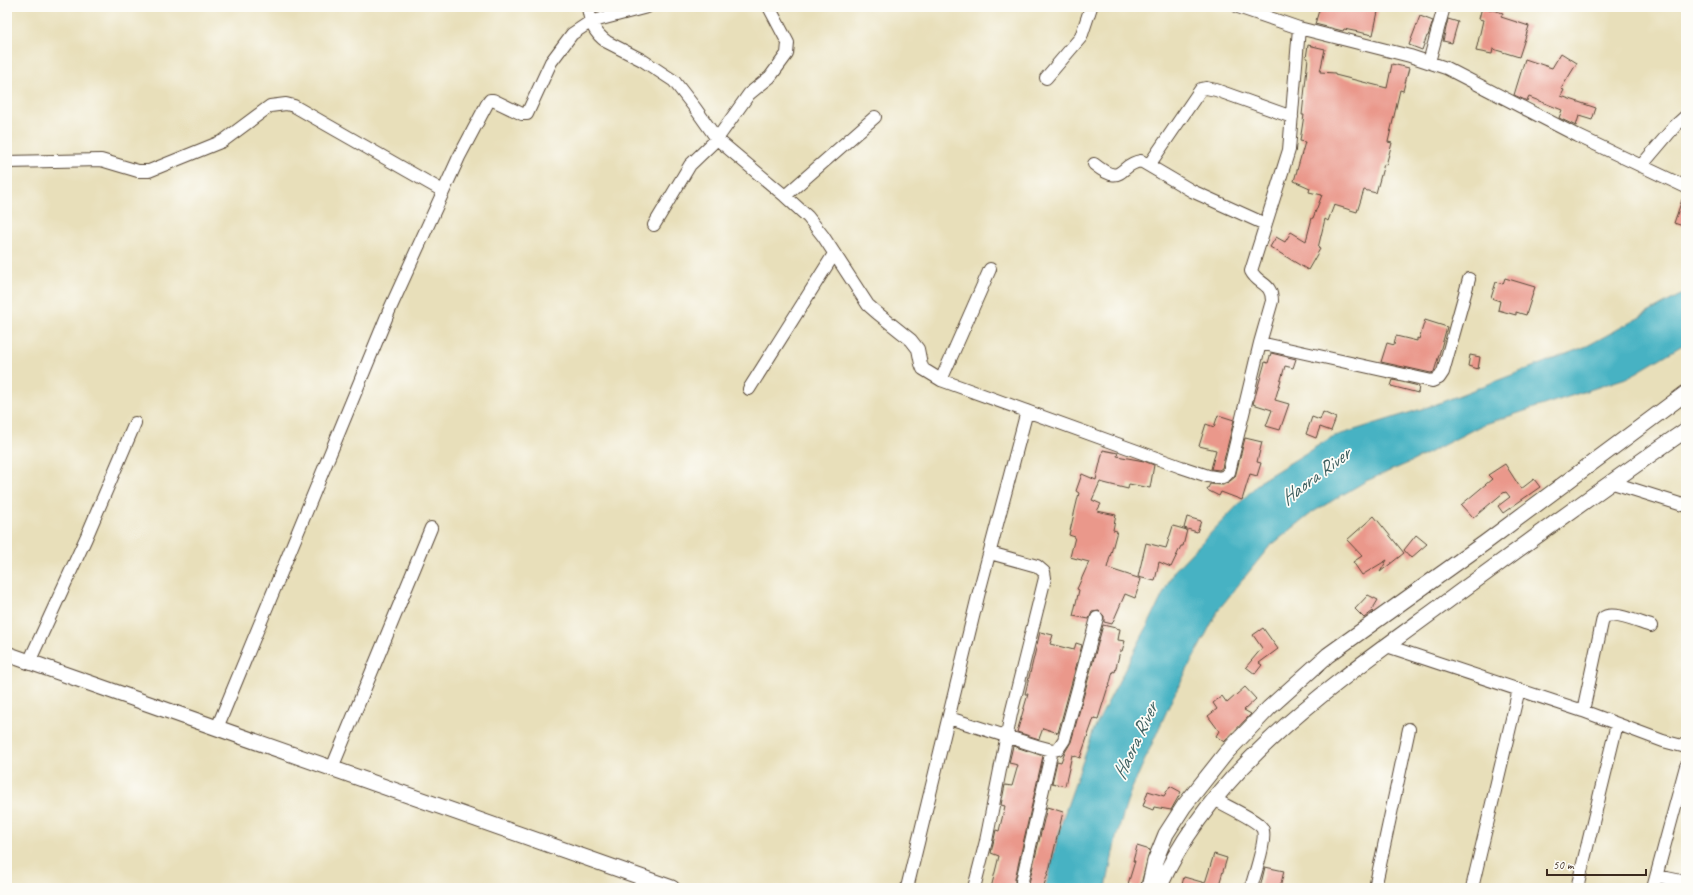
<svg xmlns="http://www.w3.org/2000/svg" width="1693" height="895" font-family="Caveat,sans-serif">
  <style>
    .water { fill: #46b2c3; stroke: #406e70 }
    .building { fill: #ea988b }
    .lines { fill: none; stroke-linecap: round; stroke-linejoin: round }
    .minor-casing { stroke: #554535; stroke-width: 14 }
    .tertiary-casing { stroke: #554535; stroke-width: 17 }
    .minor { stroke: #fff; stroke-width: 12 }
    .tertiary { stroke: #fff; stroke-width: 15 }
    .labels { text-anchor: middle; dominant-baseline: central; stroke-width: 3.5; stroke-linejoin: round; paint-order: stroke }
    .water-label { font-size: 20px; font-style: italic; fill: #3f6060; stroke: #fdfcf7 }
  </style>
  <rect width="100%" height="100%" fill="#fdfcf7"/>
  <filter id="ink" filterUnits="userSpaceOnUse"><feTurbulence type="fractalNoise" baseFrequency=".025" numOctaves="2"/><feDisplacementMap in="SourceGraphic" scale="8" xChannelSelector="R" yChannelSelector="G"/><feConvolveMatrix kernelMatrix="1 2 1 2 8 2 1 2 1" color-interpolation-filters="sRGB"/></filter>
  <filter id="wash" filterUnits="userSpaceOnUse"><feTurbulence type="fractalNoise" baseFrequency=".012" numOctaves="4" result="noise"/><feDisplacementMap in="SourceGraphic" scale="16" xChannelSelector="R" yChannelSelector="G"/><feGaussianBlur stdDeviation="0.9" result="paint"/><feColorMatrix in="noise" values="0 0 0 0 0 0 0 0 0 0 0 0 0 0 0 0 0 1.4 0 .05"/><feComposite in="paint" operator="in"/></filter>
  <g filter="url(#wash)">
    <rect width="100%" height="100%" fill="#e8dfba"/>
    <path class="water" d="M 1686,292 L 1686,343 L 1629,377 L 1482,425 L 1411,462 L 1366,481 L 1313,512 L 1269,547 L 1219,609 L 1173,697 L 1130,793 L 1116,838 L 1106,888 L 1045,888 L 1063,818 L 1094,729 L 1151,619 L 1174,571 L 1262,480 L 1332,437 L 1434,405 L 1587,346 Z"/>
    <g id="blocks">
      <path class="building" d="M 1320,7 L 1379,7 L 1373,35 L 1344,29 L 1343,31 L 1315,24 Z
        M 1482,7 L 1503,13 L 1501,17 L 1529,26 L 1519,57 L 1493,49 L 1492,54 L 1476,51 L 1483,20 L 1479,19 Z
        M 1420,16 L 1433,21 L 1428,36 L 1427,36 L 1422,50 L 1409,45 Z
        M 1448,19 L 1458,22 L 1452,43 L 1443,41 Z
        M 1308,45 L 1325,49 L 1320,72 L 1335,73 L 1335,75 L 1387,88 L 1392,64 L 1409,68 L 1403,91 L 1400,90 L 1388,142 L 1392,143 L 1386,165 L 1384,164 L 1376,193 L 1364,190 L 1357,212 L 1334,205 L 1328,221 L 1325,219 L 1318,248 L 1320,249 L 1308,270 L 1270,247 L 1276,237 L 1285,242 L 1291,232 L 1306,241 L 1312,218 L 1313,218 L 1322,195 L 1309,192 L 1310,188 L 1294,181 L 1305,142 L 1300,141 L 1304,115 L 1302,115 L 1308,58 L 1306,58 Z
        M 1561,53 L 1577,63 L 1561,89 L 1564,90 L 1561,96 L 1596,108 L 1592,120 L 1579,116 L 1576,126 L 1559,118 L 1562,110 L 1529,97 L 1527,101 L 1514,95 L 1525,59 L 1552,68 Z
        M 1684,194 L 1686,194 L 1686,227 L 1674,223 Z
        M 1505,278 L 1535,287 L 1526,315 L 1516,312 L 1516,315 L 1498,310 L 1500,301 L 1491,298 L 1496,282 L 1503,284 Z
        M 1425,320 L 1447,327 L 1434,372 L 1431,373 L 1381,362 L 1387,343 L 1394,345 L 1396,336 L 1417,341 L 1417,338 L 1419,339 Z
        M 1271,353 L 1296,359 L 1293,368 L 1285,366 L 1275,400 L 1289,404 L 1280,430 L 1266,426 L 1272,410 L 1253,404 L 1265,362 L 1268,363 Z
        M 1470,355 L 1480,357 L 1478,369 L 1468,366 Z
        M 1393,380 L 1419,386 L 1418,393 L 1391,386 Z
        M 1323,412 L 1336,418 L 1331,431 L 1320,427 L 1316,438 L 1306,434 L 1312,417 L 1320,420 Z
        M 1218,415 L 1234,420 L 1222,468 L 1219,470 L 1211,469 L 1216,450 L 1199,446 L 1206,424 L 1214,427 Z
        M 1245,438 L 1262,442 L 1257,462 L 1261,463 L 1257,476 L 1250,474 L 1242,500 L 1221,492 L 1219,496 L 1207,490 L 1210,484 L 1223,485 L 1230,481 L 1235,477 Z
        M 1103,450 L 1118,453 L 1117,456 L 1144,461 L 1154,465 L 1150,488 L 1129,484 L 1128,489 L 1100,482 L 1092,500 L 1101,504 L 1097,511 L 1116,515 L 1113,530 L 1117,531 L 1107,568 L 1141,579 L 1135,598 L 1125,594 L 1112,624 L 1104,622 L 1104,616 L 1099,611 L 1092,612 L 1089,619 L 1073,616 L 1079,590 L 1077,589 L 1089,562 L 1070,557 L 1075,537 L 1069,535 L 1079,493 L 1076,491 L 1082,474 L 1096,480 Z
        M 1505,464 L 1521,489 L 1534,479 L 1540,487 L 1503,513 L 1498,506 L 1510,497 L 1506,492 L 1503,493 L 1473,518 L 1461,505 L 1492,479 L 1488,475 Z
        M 1374,516 L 1404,553 L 1380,572 L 1387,560 L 1362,575 L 1353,562 L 1362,556 L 1347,540 Z
        M 1187,517 L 1201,521 L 1197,532 L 1184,528 Z
        M 1173,526 L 1187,530 L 1183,546 L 1181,546 L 1171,567 L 1159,562 L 1155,581 L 1138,577 L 1146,543 L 1166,548 Z
        M 1416,535 L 1427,544 L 1411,558 L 1404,550 Z
        M 1368,595 L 1378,600 L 1372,610 L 1373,611 L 1364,618 L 1355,609 Z
        M 1103,625 L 1120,629 L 1118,640 L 1125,641 L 1122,651 L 1120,651 L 1115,672 L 1113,671 L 1109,687 L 1108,687 L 1098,719 L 1094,718 L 1080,758 L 1072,755 L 1065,786 L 1052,783 L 1057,761 L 1061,762 L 1064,754 L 1071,742 Z
        M 1263,628 L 1278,649 L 1259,663 L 1262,665 L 1255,674 L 1246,667 L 1262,648 L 1253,635 Z
        M 1040,632 L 1053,635 L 1050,644 L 1074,650 L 1076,643 L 1082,645 L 1058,733 L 1043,728 L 1039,739 L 1017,732 L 1028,694 L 1025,694 Z
        M 1245,687 L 1256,699 L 1244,710 L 1251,714 L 1224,742 L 1216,736 L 1219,731 L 1208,716 L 1217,709 L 1213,703 L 1222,696 L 1227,703 Z
        M 1013,746 L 1043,756 L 1015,879 L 1015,884 L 1020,888 L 991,888 L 999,856 L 991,853 L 996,830 L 999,831 L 1005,806 L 1001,805 L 1005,785 L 1012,786 L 1018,765 L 1009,763 Z
        M 1170,786 L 1181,792 L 1171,810 L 1154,807 L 1153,810 L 1143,806 L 1148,791 L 1164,796 Z
        M 1047,807 L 1063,812 L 1050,867 L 1043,888 L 1025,888 L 1029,883 Z
        M 1137,846 L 1150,850 L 1140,888 L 1128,884 L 1135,861 L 1133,861 Z
        M 1214,854 L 1227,858 L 1218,888 L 1181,888 L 1184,877 L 1205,883 Z
        M 1265,867 L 1284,871 L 1280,888 L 1260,888 Z"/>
    </g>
  </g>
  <g filter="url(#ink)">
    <use href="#blocks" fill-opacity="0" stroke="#554535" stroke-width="1"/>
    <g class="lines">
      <defs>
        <path id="minor" d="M 588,7 C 590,22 594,33 607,42 L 642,60 L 674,81 L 695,108 L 717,139 L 785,196 L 808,217 L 823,236 L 868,305 L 876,312 L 911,340 L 918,349 L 921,364 L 923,369 L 941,380 L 1181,467 L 1208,476 L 1220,478 L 1225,476 L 1229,472 L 1260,343 L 1272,301 C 1272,282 1258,285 1251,271 L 1289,150 L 1299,28
          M 1238,7 L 1299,28 L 1410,56 L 1446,68 L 1578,136 L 1686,187
          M 1429,62 L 1444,7
          M 1046,78 L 1081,37 L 1091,7
          M 7,162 L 101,160 L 138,171 L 149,171 L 223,141 L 270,106 L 286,104 L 294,106 L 443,191
          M 1094,164 C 1124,188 1118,164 1141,161 L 1192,191 L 1265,224
          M 1149,165 L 1201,89 L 1206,88 L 1216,90 L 1292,117
          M 1641,166 L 1675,126 L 1686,116
          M 785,196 L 875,117
          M 654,225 L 690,165 L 717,139 L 749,94 L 770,77 L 787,54 L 788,43 L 769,7
          M 1260,343 L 1432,381 L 1439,378 L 1443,372 L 1469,279
          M 941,380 L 990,269
          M 749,389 L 834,254
          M 1610,482 L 1686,506
          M 1387,646 L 1583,711 L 1663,741 L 1686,747
          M 29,662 L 86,538 L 135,423
          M 1583,711 L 1603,618 C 1612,610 1640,623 1651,626
          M 949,718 L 1037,746 L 1052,750 L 1058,749 L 1064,740 L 1097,618
          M 217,728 L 389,311 L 459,157 L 487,104 L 490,100 L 493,100 L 522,114 L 527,114 L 551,62 L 572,34 L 590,22 L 647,7
          M 332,768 L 431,528
          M 1214,799 C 1224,805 1257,820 1262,828 C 1268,837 1254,876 1251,888
          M 1657,876 L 1686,882
          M 1022,881 L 1052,750
          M 907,888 L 979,592 L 1027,411
          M 974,888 L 986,841 L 1011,714 L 1045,578 L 1044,572 L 1037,566 L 990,553
          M 1375,888 L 1409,729
          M 1472,888 L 1519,689
          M 1577,888 L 1617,724
          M 1653,888 L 1686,766"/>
        <path id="tertiary" d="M 7,654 L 672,888
          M 1149,888 L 1155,861 L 1166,834 L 1184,806 L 1226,753 L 1269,708 L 1328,655 L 1486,542 L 1686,393
          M 1159,888 C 1215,761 1345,677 1453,597 C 1530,541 1607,484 1686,430"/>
      </defs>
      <use href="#minor" class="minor-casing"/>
      <use href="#tertiary" class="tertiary-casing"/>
      <use href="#minor" class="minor"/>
      <use href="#tertiary" class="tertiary"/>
    </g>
  </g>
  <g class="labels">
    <g class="water-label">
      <text transform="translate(1315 476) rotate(-37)">Haora River</text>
      <text transform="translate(1135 741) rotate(-65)">Haora River</text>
    </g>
  </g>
  <rect width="1693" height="895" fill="none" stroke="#fdfcf7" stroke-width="24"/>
  <path d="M1547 869v6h99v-6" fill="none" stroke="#3b2a1e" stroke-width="2"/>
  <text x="1553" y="869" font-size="12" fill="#3b2a1e" stroke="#fdfcf7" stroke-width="3" paint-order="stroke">50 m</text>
</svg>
